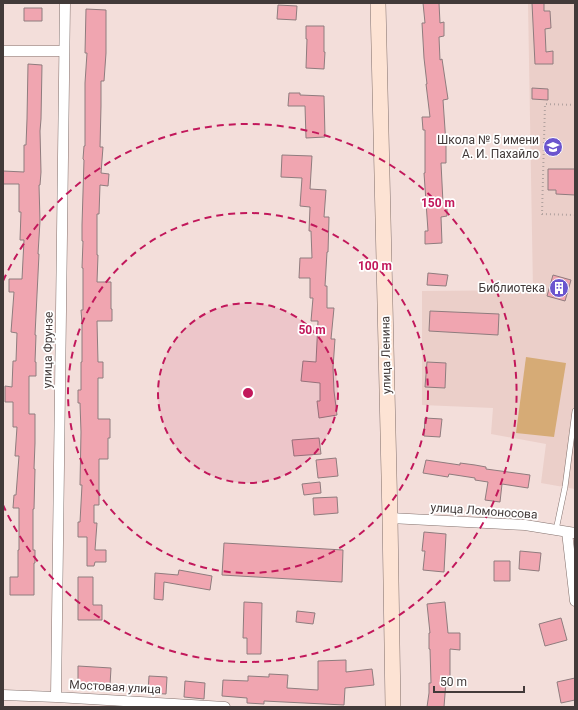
<svg xmlns="http://www.w3.org/2000/svg" width="578" height="710" font-family="Roboto,sans-serif">
  <style>
    .built { fill: #ebcfc9 }
    .green { fill: #d6ab76 }
    .building { fill: #f0a5b0; stroke: #8f7c7e }
    .lines { fill: none; stroke-linecap: round; stroke-linejoin: round }
    .lane-casing { stroke: #83716d; stroke-width: 6 }
    .street-casing { stroke: #83716d; stroke-width: 11 }
    .secondary-casing { stroke: #83716d; stroke-width: 16 }
    .path { stroke: #b2a29f; stroke-width: 2; stroke-dasharray: 1 3; stroke-linecap: butt }
    .lane { stroke: #fff; stroke-width: 5 }
    .street { stroke: #fff; stroke-width: 10 }
    .secondary { stroke: #fde3d4; stroke-width: 15 }
    .ring { fill: none; stroke: #c2185b; stroke-width: 2; stroke-dasharray: 7 5 }
    .labels { text-anchor: middle; dominant-baseline: central; stroke-width: 3.5; stroke-linejoin: round; paint-order: stroke }
    .poi-label { font-size: 12px; fill: #423a39; stroke: #fff; text-anchor: end }
    .street-label { font-size: 12px; fill: #423a39; stroke: #fff }
    .centre { fill: #c2185b; stroke: #fff; stroke-width: 2 }
    .ring-label { font-size: 12px; text-anchor: middle; font-weight: bold; fill: #c2185b; stroke: #fff; stroke-width: 3.5; stroke-linejoin: round; paint-order: stroke }
  </style>
  <rect width="100%" height="100%" fill="#f3deda"/>
  <path class="built" d="M 528,3 L 575,3 L 575,489 L 541,483 L 546,444 L 491,434 L 493,408 L 422,405 L 422,291 L 533,290 Z"/>
  <path class="green" d="M 526,357 L 566,363 L 554,437 L 516,433 Z"/>
  <path class="building" d="M 423,3 L 439,3 L 440,23 L 444,22 L 444,36 L 439,37 L 440,60 L 442,59 L 448,99 L 443,100 L 446,144 L 446,163 L 441,163 L 443,203 L 447,202 L 447,216 L 441,217 L 442,243 L 425,244 L 425,231 L 428,231 L 424,173 L 425,173 L 425,130 L 423,130 L 422,117 L 430,117 L 426,84 L 427,84 L 424,58 L 422,23 L 425,23 Z
    M 532,3 L 544,3 L 544,11 L 550,11 L 551,28 L 545,29 L 546,52 L 553,51 L 553,64 L 535,64 Z
    M 278,5 L 297,6 L 296,20 L 277,19 Z
    M 24,8 L 42,8 L 42,21 L 24,21 Z
    M 86,9 L 106,10 L 106,53 L 104,81 L 101,81 L 101,106 L 100,147 L 103,147 L 101,173 L 109,174 L 108,186 L 100,185 L 99,214 L 97,214 L 97,255 L 98,255 L 97,282 L 111,282 L 111,309 L 112,309 L 112,321 L 97,321 L 98,362 L 103,362 L 103,378 L 98,378 L 98,419 L 110,419 L 110,438 L 108,438 L 108,459 L 99,459 L 99,505 L 94,505 L 94,523 L 97,523 L 95,550 L 106,550 L 106,562 L 95,562 L 94,566 L 87,566 L 87,537 L 78,537 L 78,522 L 80,522 L 82,485 L 80,485 L 81,432 L 80,403 L 78,403 L 78,390 L 81,390 L 81,362 L 82,362 L 82,323 L 81,310 L 83,310 L 83,268 L 82,268 L 83,241 L 82,241 L 82,225 L 84,160 L 83,159 L 84,146 L 85,146 L 85,83 L 87,53 L 85,53 Z
    M 306,26 L 324,26 L 324,52 L 325,52 L 324,69 L 306,68 L 307,39 L 306,39 Z
    M 28,64 L 42,65 L 41,119 L 40,131 L 41,172 L 40,185 L 39,185 L 40,221 L 38,254 L 39,254 L 35,335 L 36,335 L 35,362 L 36,362 L 36,376 L 29,376 L 29,414 L 35,414 L 35,443 L 34,469 L 35,469 L 34,509 L 33,509 L 33,550 L 35,550 L 35,563 L 34,563 L 34,595 L 10,595 L 10,577 L 18,577 L 18,550 L 19,550 L 19,508 L 13,508 L 14,495 L 16,495 L 19,456 L 15,456 L 17,427 L 13,427 L 13,402 L 5,402 L 5,386 L 12,387 L 13,361 L 16,361 L 17,333 L 11,332 L 14,292 L 9,292 L 9,279 L 22,279 L 24,240 L 20,240 L 21,212 L 19,212 L 19,184 L 3,184 L 3,171 L 24,172 L 24,145 L 26,145 L 27,119 Z
    M 532,88 L 548,89 L 548,100 L 532,99 Z
    M 289,93 L 300,93 L 300,95 L 324,96 L 325,137 L 306,138 L 305,106 L 288,106 Z
    M 282,155 L 312,156 L 310,189 L 326,190 L 324,217 L 329,217 L 328,252 L 327,252 L 325,286 L 327,286 L 327,308 L 334,308 L 331,339 L 335,339 L 333,368 L 334,391 L 337,415 L 319,418 L 317,401 L 320,401 L 320,383 L 301,381 L 303,361 L 316,362 L 318,321 L 311,321 L 313,298 L 310,298 L 310,278 L 299,278 L 300,258 L 312,258 L 311,231 L 309,231 L 310,207 L 300,206 L 302,178 L 281,177 Z
    M 548,169 L 575,169 L 575,195 L 556,194 L 556,190 L 548,190 Z
    M 428,273 L 448,275 L 446,286 L 427,285 Z
    M 553,275 L 571,280 L 565,301 L 547,296 Z
    M 430,311 L 499,314 L 498,335 L 429,331 Z
    M 427,362 L 446,363 L 445,388 L 425,387 Z
    M 425,418 L 442,419 L 440,437 L 424,436 Z
    M 319,438 L 321,454 L 294,456 L 292,440 Z
    M 336,458 L 338,476 L 318,478 L 316,460 Z
    M 426,460 L 460,465 L 460,463 L 475,465 L 486,467 L 486,469 L 530,475 L 528,488 L 502,484 L 500,502 L 485,500 L 488,482 L 475,480 L 475,478 L 449,474 L 448,477 L 423,473 Z
    M 320,482 L 321,493 L 304,495 L 302,484 Z
    M 337,497 L 338,513 L 314,515 L 313,498 Z
    M 424,532 L 446,534 L 444,572 L 423,570 L 425,551 L 422,551 Z
    M 224,543 L 343,550 L 342,582 L 222,575 Z
    M 520,551 L 541,553 L 539,571 L 519,569 Z
    M 494,561 L 510,561 L 510,581 L 494,581 Z
    M 179,570 L 212,576 L 210,590 L 164,582 L 163,600 L 154,599 L 155,573 L 178,575 Z
    M 78,577 L 93,577 L 93,605 L 102,605 L 102,620 L 78,620 Z
    M 244,602 L 262,603 L 261,654 L 247,654 L 247,638 L 243,638 Z
    M 445,602 L 448,633 L 460,633 L 460,650 L 450,649 L 450,681 L 446,681 L 444,707 L 427,707 L 429,693 L 429,683 L 431,683 L 430,649 L 429,649 L 429,633 L 430,633 L 427,604 Z
    M 297,611 L 315,613 L 313,624 L 296,622 Z
    M 561,618 L 567,640 L 545,646 L 539,624 Z
    M 346,660 L 346,672 L 372,669 L 374,685 L 345,688 L 344,705 L 264,701 L 264,704 L 247,703 L 247,698 L 222,696 L 223,680 L 248,681 L 248,676 L 269,677 L 269,674 L 288,675 L 287,688 L 318,690 L 318,661 Z
    M 78,666 L 111,668 L 110,685 L 78,685 Z
    M 149,676 L 167,677 L 166,694 L 148,693 Z
    M 575,678 L 575,700 L 561,703 L 557,682 Z
    M 185,681 L 205,683 L 204,699 L 184,697 Z"/>
  <g class="lines">
    <defs>
      <path id="lane" d="M 556,530 L 565,487 L 575,411"/>
      <path id="street" d="M 3,51 L 64,51
        M 390,518 L 525,525 L 575,533
        M 567,532 L 575,601
        M 3,695 L 56,697 L 225,707
        M 56,697 L 65,3"/>
      <path id="secondary" d="M 378,3 L 390,518 L 393,707"/>
    </defs>
    <use href="#lane" class="lane-casing"/>
    <use href="#street" class="street-casing"/>
    <use href="#secondary" class="secondary-casing"/>
    <path class="path" d="M 575,105 L 545,104 L 542,214 L 575,215"/>
    <use href="#lane" class="lane"/>
    <use href="#street" class="street"/>
    <use href="#secondary" class="secondary"/>
  </g>
  <circle cx="248" cy="393" r="90" fill="#c2185b" fill-opacity=".12"/>
  <g class="ring">
    <circle cx="248" cy="393" r="90"/>
    <circle cx="248" cy="393" r="180"/>
    <path d="M3 281A269 269 0 1 1 3 505"/>
  </g>
  <defs>
    <symbol id="school-disc" viewBox="-11 -11 22 22"><circle r="9.5" fill="#6b54ce" stroke="#fff"/><path d="M0-5L7-2L0 1L-7-2ZM-4 1L0 2.5L4 1V4Q0 6-4 4Z" fill="#fff"/></symbol>
    <symbol id="building-disc" viewBox="-11 -11 22 22"><circle r="9.5" fill="#6b54ce" stroke="#fff"/><path d="M-4-6H4V6H1V3H-1V6H-4ZM-2.5-4.3h1.7v1.8h-1.7ZM.8-4.3h1.7v1.8H.8ZM-2.5-1h1.7V.8h-1.7ZM.8-1h1.7V.8H.8Z" fill="#fff"/></symbol>
  </defs>
  <g fill-rule="evenodd">
    <use href="#school-disc" x="542" y="136" width="22" height="22"/>
    <use href="#building-disc" x="548" y="277" width="22" height="22"/>
  </g>
  <g class="labels">
    <g class="poi-label">
      <text x="539" y="140">Школа № 5 имени<tspan x="539" dy="14">А. И. Пахайло</tspan></text>
      <text x="545" y="288">Библиотека</text>
    </g>
    <g class="street-label">
      <text transform="translate(48 350) rotate(-89)">улица Фрунзе</text>
      <text transform="translate(386 355) rotate(-91)">улица Ленина</text>
      <text transform="translate(484 511) rotate(4)">улица Ломоносова</text>
      <text transform="translate(115 687) rotate(3)">Мостовая улица</text>
    </g>
  </g>
  <circle cx="248" cy="393" r="6" class="centre"/>
  <g class="ring-label">
    <text x="438" y="207">150 m</text>
    <text x="375" y="270">100 m</text>
    <text x="312" y="334">50 m</text>
  </g>
  <rect width="578" height="710" fill="none" stroke="#423a39" stroke-width="8"/>
  <path d="M434 686v6h90v-6" fill="none" stroke="#423a39" stroke-width="2"/>
  <text x="440" y="686" font-size="12" fill="#423a39" stroke="#ffffff" stroke-width="3" paint-order="stroke">50 m</text>
</svg>
